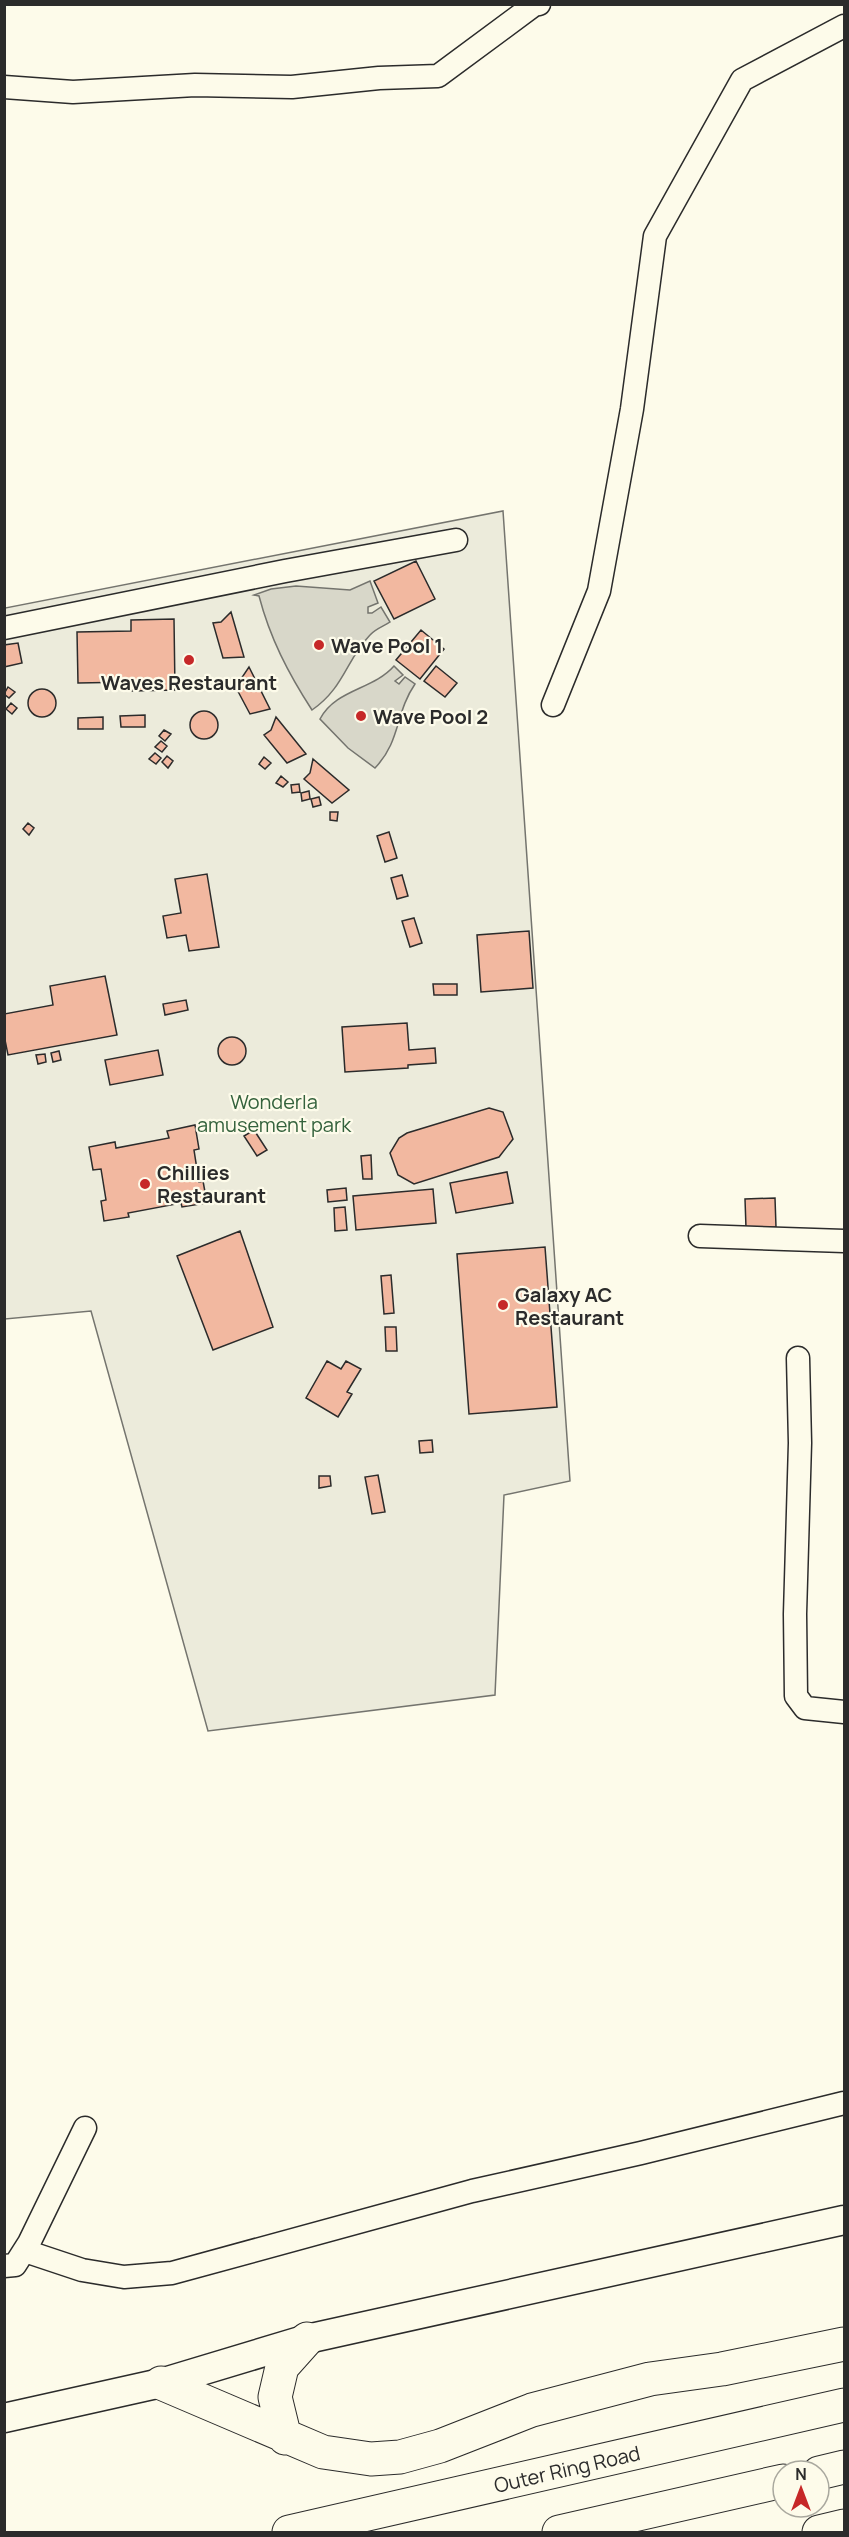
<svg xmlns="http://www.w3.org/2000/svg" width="849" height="2537" font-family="Manrope,sans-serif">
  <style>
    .green { fill: #ecebdb; stroke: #74746e; stroke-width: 1.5 }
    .water { fill: #d8d7c9; stroke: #74746e; stroke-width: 1.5 }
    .building { fill: #f2b8a0; stroke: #2b2b2b; stroke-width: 1.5 }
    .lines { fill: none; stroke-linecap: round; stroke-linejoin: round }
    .minor-casing { stroke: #2b2b2b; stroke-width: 25 }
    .major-casing { stroke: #2b2b2b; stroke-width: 31 }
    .highway-casing { stroke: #2b2b2b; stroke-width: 35 }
    .minor { stroke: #fdfbea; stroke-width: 22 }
    .major { stroke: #fdfbea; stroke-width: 28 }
    .highway { stroke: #fdfbea; stroke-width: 33 }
    .poi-dot { fill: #c62828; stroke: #fdfbea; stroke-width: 2 }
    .labels { text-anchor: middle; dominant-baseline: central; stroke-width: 4.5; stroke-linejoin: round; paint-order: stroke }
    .poi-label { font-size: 20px; font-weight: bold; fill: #2b2b2b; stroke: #fdfbea; text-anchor: start }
    .park-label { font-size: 20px; fill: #34623c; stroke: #fdfbea }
    .street-label { font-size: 20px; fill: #2b2b2b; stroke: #fdfbea }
  </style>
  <rect width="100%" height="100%" fill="#fdfbea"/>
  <path class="green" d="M 503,511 L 570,1481 L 504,1495 L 495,1695 L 208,1731 L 91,1311 L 5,1319 L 5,608 Z"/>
  <path class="water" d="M 370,581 L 378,603 L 368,607 L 368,613 L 372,613 L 381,607 L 390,622 C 384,626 375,629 370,635 C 346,660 344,688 312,710 C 288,673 270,638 259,596 L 254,595 L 271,589 L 296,586 L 350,590 Z
    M 394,666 L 403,675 L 395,681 L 399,684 L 405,677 L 415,684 C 395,713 401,741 375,768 L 348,748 L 320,719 C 336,689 373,690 394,666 Z"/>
  <path class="building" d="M 416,561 L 435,599 L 394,619 L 374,581 Z
    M 231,612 L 244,657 L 223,658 L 213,623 L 221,622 Z
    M 174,619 L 175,690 L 132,691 L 132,682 L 78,683 L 77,632 L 131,631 L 131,620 Z
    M 421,630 L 444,649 L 420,679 L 396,660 Z
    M 18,643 L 22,663 L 4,667 L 4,645 Z
    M 436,666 L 457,683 L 445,697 L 424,681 Z
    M 249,667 L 270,709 L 250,714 L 233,682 L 241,679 Z
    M 8,687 L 15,692 L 9,698 L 4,694 Z
    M28 703a14 14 0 1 1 28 0a14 14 0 1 1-28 0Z
    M 11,703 L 17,708 L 12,714 L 6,709 Z
    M190 725a14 14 0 1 1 28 0a14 14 0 1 1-28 0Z
    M 145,715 L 145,727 L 121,727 L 120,716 Z
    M 103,717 L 103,729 L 78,729 L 78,718 Z
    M 276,717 L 306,754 L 287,763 L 264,735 L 271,730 Z
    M 164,730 L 171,734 L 165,741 L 159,736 Z
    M 161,741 L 167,746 L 162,752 L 155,747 Z
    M 155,753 L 161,758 L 156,764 L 149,759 Z
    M 167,756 L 173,761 L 168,768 L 162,762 Z
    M 264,757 L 271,763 L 265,769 L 259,764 Z
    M 313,759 L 349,790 L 332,803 L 304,779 L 310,773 Z
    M 281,776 L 288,782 L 283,787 L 276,783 Z
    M 299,784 L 300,792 L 292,793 L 291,785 Z
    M 309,791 L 310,799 L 302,801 L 301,793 Z
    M 319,797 L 321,805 L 313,807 L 311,799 Z
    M 330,812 L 338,812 L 337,821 L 330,820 Z
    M 28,823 L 34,828 L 29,835 L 23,829 Z
    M 389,832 L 397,858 L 385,862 L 377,836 Z
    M 207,874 L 219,947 L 189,951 L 186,935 L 167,938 L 163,916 L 181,913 L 175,879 Z
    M 402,875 L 408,896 L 397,899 L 391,878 Z
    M 414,918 L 422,943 L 410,947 L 402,921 Z
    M 529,931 L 533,988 L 481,992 L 477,935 Z
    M 105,976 L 117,1035 L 8,1055 L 4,1035 L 4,1014 L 53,1005 L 50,986 Z
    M 433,984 L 457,984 L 457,995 L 434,995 Z
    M 186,1000 L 188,1010 L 165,1015 L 163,1004 Z
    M 407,1023 L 409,1050 L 435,1048 L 436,1063 L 408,1065 L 408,1068 L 345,1072 L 342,1027 Z
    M218 1051a14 14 0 1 1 28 0a14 14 0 1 1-28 0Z
    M 158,1050 L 163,1075 L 110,1085 L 105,1060 Z
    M 59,1051 L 61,1060 L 53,1062 L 51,1053 Z
    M 45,1054 L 46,1062 L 38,1064 L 36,1055 Z
    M 489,1108 L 503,1112 L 513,1139 L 499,1157 L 414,1184 L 398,1175 L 390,1153 L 399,1138 L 407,1133 Z
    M 195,1125 L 199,1149 L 194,1150 L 199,1182 L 203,1181 L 207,1203 L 182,1207 L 181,1203 L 128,1213 L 129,1217 L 104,1221 L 101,1201 L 106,1200 L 101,1169 L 93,1170 L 89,1147 L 115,1142 L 116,1148 L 169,1138 L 167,1131 Z
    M 254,1130 L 267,1150 L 257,1156 L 244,1136 Z
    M 371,1155 L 372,1179 L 363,1179 L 361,1156 Z
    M 507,1172 L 513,1203 L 456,1213 L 450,1183 Z
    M 346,1188 L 347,1200 L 328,1202 L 327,1190 Z
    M 433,1189 L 436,1223 L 356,1230 L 353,1196 Z
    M 775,1198 L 776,1227 L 746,1228 L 745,1199 Z
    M 345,1207 L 347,1230 L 335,1231 L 334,1208 Z
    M 240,1231 L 273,1327 L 213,1350 L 177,1256 Z
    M 545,1247 L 557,1407 L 469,1414 L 457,1254 Z
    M 391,1275 L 394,1313 L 384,1314 L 381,1276 Z
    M 385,1327 L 396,1327 L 397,1351 L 386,1351 Z
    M 327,1361 L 341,1369 L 346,1361 L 361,1369 L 347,1392 L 352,1394 L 338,1417 L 306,1398 Z
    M 432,1440 L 433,1452 L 420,1453 L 419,1441 Z
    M 378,1475 L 385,1512 L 372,1514 L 365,1477 Z
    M 319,1476 L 330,1476 L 331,1486 L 319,1488 Z"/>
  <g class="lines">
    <defs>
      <path id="minor" d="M 4,87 L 73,92 L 195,85 L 292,87 L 379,78 L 438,76 L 534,5 L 539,4
        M 4,628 L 285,571 L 456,540
        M 553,705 L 599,591 L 632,409 L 655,236 L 742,80 L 844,26
        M 700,1236 L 844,1241
        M 798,1358 L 800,1443 L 795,1614 L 796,1696 L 805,1708 L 844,1712
        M 25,2251 L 82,2270 L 124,2277 L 172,2273 L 472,2191 L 641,2153 L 844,2103
        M 4,2266 L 15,2265 L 29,2243 L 85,2128"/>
      <path id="major" d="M 4,2418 L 161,2383 L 307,2339 L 844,2220"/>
      <path id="highway" d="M 161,2383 L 323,2452 L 371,2459 L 400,2457 L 440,2446 L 532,2410 L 650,2379 L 722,2369 L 844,2344
        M 285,2438 L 275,2397 L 282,2367 L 307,2339
        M 819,2473 L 844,2467
        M 289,2532 L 844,2405
        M 559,2532 L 783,2481
        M 819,2532 L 844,2526"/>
    </defs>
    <use href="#minor" class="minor-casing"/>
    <use href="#major" class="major-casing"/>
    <use href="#highway" class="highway-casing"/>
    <use href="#minor" class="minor"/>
    <use href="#major" class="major"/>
    <use href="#highway" class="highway"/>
  </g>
  <g class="poi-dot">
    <circle cx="319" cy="645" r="6"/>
    <circle cx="189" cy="660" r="6"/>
    <circle cx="361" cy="716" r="6"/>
    <circle cx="145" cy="1184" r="6"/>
    <circle cx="503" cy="1305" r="6"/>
  </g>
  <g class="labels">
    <g class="poi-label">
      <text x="331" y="645">Wave Pool 1</text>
      <text x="189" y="682" text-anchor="middle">Waves Restaurant</text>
      <text x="373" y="716">Wave Pool 2</text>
      <text x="157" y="1172">Chillies<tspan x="157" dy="23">Restaurant</tspan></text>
      <text x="515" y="1294">Galaxy AC<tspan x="515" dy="23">Restaurant</tspan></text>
    </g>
    <g class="park-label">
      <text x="274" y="1101">Wonderla<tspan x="274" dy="23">amusement park</tspan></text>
    </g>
    <g class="street-label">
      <text transform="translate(567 2469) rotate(-13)">Outer Ring Road</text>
    </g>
  </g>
  <rect width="849" height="2537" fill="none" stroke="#2b2b2b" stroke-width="12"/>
  <g transform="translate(801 2489)"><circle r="28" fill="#fdfbea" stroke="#a9a89e" stroke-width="1.5"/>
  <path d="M0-4.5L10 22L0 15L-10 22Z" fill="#c62828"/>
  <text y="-9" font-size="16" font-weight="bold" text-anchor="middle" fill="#2b2b2b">N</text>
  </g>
</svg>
